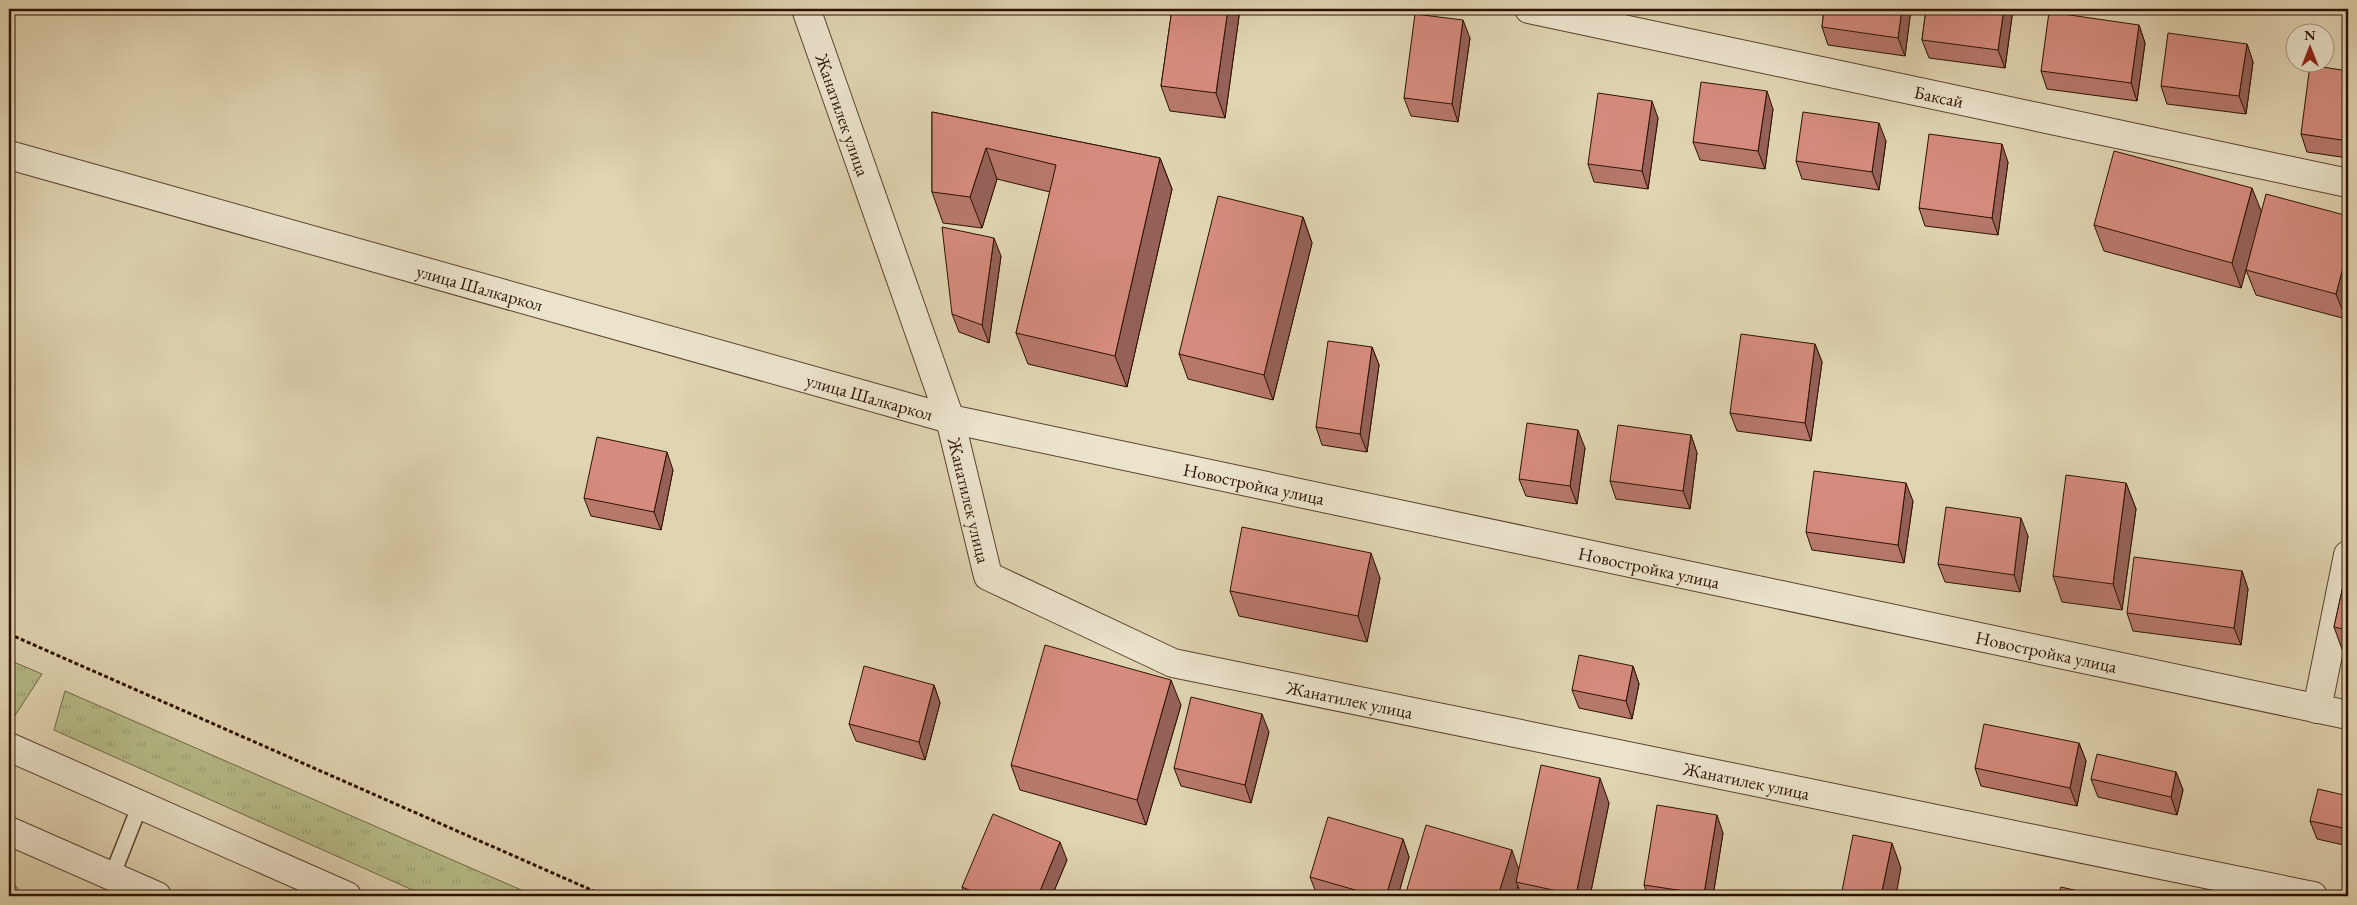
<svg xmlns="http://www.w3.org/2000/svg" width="2357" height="905" font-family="'EB Garamond',serif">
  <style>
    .grass { fill: url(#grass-tufts); stroke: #726746 }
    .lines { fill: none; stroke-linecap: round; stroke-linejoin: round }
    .service-casing { stroke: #5a422e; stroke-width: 18 }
    .minor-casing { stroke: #5a422e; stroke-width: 30 }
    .tertiary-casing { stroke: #5a422e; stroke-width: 30 }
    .path { stroke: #2e1202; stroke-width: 3; stroke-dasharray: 4 2.5; stroke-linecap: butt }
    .service { stroke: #ebe3cc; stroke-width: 15 }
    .minor { stroke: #ebe3cc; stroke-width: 28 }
    .tertiary { stroke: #ebe3cc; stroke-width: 28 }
    .wall { fill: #b7786c; stroke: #2e1202 }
    .shaded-wall { fill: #956158; stroke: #2e1202 }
    .building { fill: #d58b7d; stroke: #2e1202 }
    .labels { text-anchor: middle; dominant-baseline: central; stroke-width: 4; stroke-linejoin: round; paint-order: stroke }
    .street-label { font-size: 18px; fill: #2e1202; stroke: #ebe3cc }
  </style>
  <defs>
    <pattern id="grass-tufts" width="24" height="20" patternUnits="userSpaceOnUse" patternTransform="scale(1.25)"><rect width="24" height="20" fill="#b5bc89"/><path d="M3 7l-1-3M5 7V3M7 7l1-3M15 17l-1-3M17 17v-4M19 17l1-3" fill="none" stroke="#9ca175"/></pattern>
  </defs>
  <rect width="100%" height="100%" fill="#e0d4b1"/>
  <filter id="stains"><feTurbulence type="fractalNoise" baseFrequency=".004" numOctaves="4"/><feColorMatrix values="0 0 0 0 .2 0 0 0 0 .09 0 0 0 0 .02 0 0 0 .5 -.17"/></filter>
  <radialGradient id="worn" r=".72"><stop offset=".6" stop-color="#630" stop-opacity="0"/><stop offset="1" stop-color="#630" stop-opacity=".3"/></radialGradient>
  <path class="grass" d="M 9,660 L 42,674 L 14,717 L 9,715 Z
    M 65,691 L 535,896 L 426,896 L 54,730 Z
    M 9,878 L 10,878 L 23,896 L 9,896 Z"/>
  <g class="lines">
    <defs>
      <path id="service" d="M 121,896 L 112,876 L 140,805"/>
      <g id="minor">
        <path id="s1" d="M 806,9 L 950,419 L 988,576 L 1173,663 L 2313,896"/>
        <path id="s2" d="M 1529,9 L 2348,183"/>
        <path id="s3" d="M 9,155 L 950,419 L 2348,715"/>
        <path d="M 2317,709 L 2348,555"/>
      </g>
      <path id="tertiary" d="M 9,747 L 347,896
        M 9,831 L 157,896"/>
    </defs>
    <use href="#service" class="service-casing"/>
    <use href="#minor" class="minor-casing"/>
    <use href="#tertiary" class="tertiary-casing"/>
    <path class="path" d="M 9,634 L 605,896"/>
    <use href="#service" class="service"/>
    <use href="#minor" class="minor"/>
    <use href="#tertiary" class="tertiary"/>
  </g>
  <path class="wall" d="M 1172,9 L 1240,9 L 1225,118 L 1170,111 L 1161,86 Z
    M 1824,9 L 1911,9 L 1905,56 L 1828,45 L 1822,27 Z
    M 1926,9 L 2013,9 L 2005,68 L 1929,58 L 1922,40 Z
    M 2139,25 L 2145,43 L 2137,101 L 2047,89 L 2041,71 Z
    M 1470,38 L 1458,122 L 1411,116 L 1404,98 Z
    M 2247,44 L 2253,62 L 2246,114 L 2167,104 L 2161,86 Z
    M 2348,71 L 2348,158 L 2307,152 L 2301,134 Z
    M 1773,109 L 1765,169 L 1700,160 L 1693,142 Z
    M 932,112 L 1160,158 L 1172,189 L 1127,387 L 1028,364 L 1016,333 L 1050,192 L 997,179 L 982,228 L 943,223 L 932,192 Z
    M 1658,118 L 1648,189 L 1594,182 L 1588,164 Z
    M 1886,141 L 1879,190 L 1802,179 L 1796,161 Z
    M 2008,162 L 1998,235 L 1925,226 L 1919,208 Z
    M 2261,213 L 2348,216 L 2346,319 L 2256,295 L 2246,270 L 2241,288 L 2104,251 L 2094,225 Z
    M 1303,217 L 1312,243 L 1273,400 L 1188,379 L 1179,354 Z
    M 1001,256 L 989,343 L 959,332 L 952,314 Z
    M 1815,344 L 1822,362 L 1811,441 L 1737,431 L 1730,413 Z
    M 1372,347 L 1379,365 L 1367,452 L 1322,445 L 1316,427 Z
    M 1691,435 L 1697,453 L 1690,509 L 1616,499 L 1610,481 Z
    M 1585,448 L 1577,504 L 1526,496 L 1519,479 Z
    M 673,470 L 661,530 L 591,516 L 584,498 Z
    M 2126,483 L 2136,509 L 2122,610 L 2062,602 L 2053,576 Z
    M 1913,501 L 1904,563 L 1812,550 L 1806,532 Z
    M 2028,536 L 2020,592 L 1945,582 L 1938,564 Z
    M 2348,563 L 2348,653 L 2343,652 L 2334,627 Z
    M 2242,571 L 2248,589 L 2241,645 L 2133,631 L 2127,613 Z
    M 1380,578 L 1367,642 L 1239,616 L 1230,591 Z
    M 1633,666 L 1639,684 L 1632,719 L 1579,708 L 1572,690 Z
    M 934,685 L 940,703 L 925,760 L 856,741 L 849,724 Z
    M 1181,705 L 1146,825 L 1020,790 L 1011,765 Z
    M 1269,732 L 1251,803 L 1181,786 L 1174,768 Z
    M 2079,743 L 2086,761 L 2077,806 L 1981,786 L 1975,768 Z
    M 2176,772 L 2183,790 L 2177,815 L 2098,797 L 2091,779 Z
    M 2348,796 L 2348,846 L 2317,839 L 2310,821 Z
    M 1609,803 L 1590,896 L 1521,896 L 1518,886 L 1405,896 L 1519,870 Z
    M 1723,833 L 1713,896 L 1648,896 L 1644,885 Z
    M 1403,839 L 1409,857 L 1398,896 L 1322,896 L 1317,895 L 1310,877 Z
    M 1067,860 L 1052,896 L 965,896 L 962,887 Z"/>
  <path class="shaded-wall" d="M 1228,9 L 1240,9 L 1225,118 L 1216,93 Z
    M 1902,9 L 1911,9 L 1905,56 L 1898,38 Z
    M 2004,9 L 2013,9 L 2005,68 L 1998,50 Z
    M 1463,20 L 1470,38 L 1458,122 L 1452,104 Z
    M 2139,25 L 2145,43 L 2137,101 L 2131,83 Z
    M 2247,44 L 2253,62 L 2246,114 L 2239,96 Z
    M 1767,91 L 1773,109 L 1765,169 L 1758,151 Z
    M 1652,101 L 1658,118 L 1648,189 L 1642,171 Z
    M 1879,123 L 1886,141 L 1879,190 L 1872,172 Z
    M 2002,144 L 2008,162 L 1998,235 L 1992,218 Z
    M 986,148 L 997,179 L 982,228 L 970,197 Z
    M 1160,158 L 1172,189 L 1127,387 L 1115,356 Z
    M 2252,188 L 2262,213 L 2241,288 L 2232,263 Z
    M 1303,217 L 1312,243 L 1273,400 L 1264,375 Z
    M 994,238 L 1001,256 L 989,343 L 982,325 Z
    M 2348,249 L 2348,309 L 2346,319 L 2336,294 Z
    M 1815,344 L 1822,362 L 1811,441 L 1805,423 Z
    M 1372,347 L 1379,365 L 1367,452 L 1360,434 Z
    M 1578,430 L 1585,448 L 1577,504 L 1570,486 Z
    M 1691,435 L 1697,453 L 1690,509 L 1683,491 Z
    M 667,452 L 673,470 L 661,530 L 654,512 Z
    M 1906,483 L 1913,501 L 1904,563 L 1898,545 Z
    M 2126,483 L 2136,509 L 2122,610 L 2113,584 Z
    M 2021,518 L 2028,536 L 2020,592 L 2014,575 Z
    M 1371,553 L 1380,578 L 1367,642 L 1358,616 Z
    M 2242,571 L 2248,589 L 2241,645 L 2234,628 Z
    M 1633,666 L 1639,684 L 1632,719 L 1626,701 Z
    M 1171,680 L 1181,705 L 1146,825 L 1137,800 Z
    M 934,685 L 940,703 L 925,760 L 919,742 Z
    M 1262,714 L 1269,732 L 1251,803 L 1245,785 Z
    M 2079,743 L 2086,761 L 2077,806 L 2070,788 Z
    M 2176,772 L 2183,790 L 2177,815 L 2171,797 Z
    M 1600,778 L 1609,803 L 1590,896 L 1576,896 L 1576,895 Z
    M 1717,815 L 1723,833 L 1713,896 L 1705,896 L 1704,894 Z
    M 1403,839 L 1409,857 L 1398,896 L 1386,896 Z
    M 1060,842 L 1067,860 L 1052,896 L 1038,896 Z
    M 1892,843 L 1901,868 L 1896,896 L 1881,896 Z
    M 1512,850 L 1521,876 L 1516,882 L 1518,886 L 1515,896 L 1498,896 Z"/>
  <path class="building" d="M 1172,9 L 1228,9 L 1216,93 L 1161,86 Z
    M 1824,9 L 1902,9 L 1898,38 L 1822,27 Z
    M 1926,9 L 2004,9 L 1998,50 L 1922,40 Z
    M 2049,12 L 2139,25 L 2131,83 L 2041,71 Z
    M 1415,14 L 1463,20 L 1452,104 L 1404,98 Z
    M 2168,33 L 2247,44 L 2239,96 L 2161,86 Z
    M 2310,65 L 2348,71 L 2348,141 L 2301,134 Z
    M 1701,82 L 1767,91 L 1758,151 L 1693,142 Z
    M 1598,93 L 1652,101 L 1642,171 L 1588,164 Z
    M 932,112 L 1160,158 L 1115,356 L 1016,333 L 1056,165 L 986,148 L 970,197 L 932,192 Z
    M 1803,112 L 1879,123 L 1872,172 L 1796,161 Z
    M 1929,134 L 2002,144 L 1992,218 L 1919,208 Z
    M 2114,151 L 2252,188 L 2232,263 L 2094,225 Z
    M 2266,194 L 2348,216 L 2348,249 L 2336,294 L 2246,270 Z
    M 1218,196 L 1303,217 L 1264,375 L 1179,354 Z
    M 942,227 L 994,238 L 982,325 L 952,314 Z
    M 1741,334 L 1815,344 L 1805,423 L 1730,413 Z
    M 1328,341 L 1372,347 L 1360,434 L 1316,427 Z
    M 1527,423 L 1578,430 L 1570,486 L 1519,479 Z
    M 1618,425 L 1691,435 L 1683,491 L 1610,481 Z
    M 597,437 L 667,452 L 654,512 L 584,498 Z
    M 1814,471 L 1906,483 L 1898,545 L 1806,532 Z
    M 2066,475 L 2126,483 L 2113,584 L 2053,576 Z
    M 1946,507 L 2021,518 L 2014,575 L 1938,564 Z
    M 1242,527 L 1371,553 L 1358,616 L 1230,591 Z
    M 2134,557 L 2242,571 L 2234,628 L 2127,613 Z
    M 2348,563 L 2348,630 L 2334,627 Z
    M 1045,645 L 1171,680 L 1137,800 L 1011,765 Z
    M 1579,655 L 1633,666 L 1626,701 L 1572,690 Z
    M 864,666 L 934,685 L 919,742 L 849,724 Z
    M 1191,697 L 1262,714 L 1245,785 L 1174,768 Z
    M 1984,724 L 2079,743 L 2070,788 L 1975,768 Z
    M 2097,754 L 2176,772 L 2171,797 L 2091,779 Z
    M 1541,765 L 1600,778 L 1576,895 L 1516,882 Z
    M 2318,789 L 2348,796 L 2348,829 L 2310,821 Z
    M 1657,805 L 1717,815 L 1704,894 L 1644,885 Z
    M 993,814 L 1060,842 L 1038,896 L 983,896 L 962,887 Z
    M 1328,817 L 1403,839 L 1386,896 L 1376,896 L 1310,877 Z
    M 1426,825 L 1512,850 L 1498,896 L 1405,896 Z
    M 1853,835 L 1892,843 L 1881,896 L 1841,896 Z
    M 2061,887 L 2100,896 L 2058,896 Z"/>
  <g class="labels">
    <g class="street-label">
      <text stroke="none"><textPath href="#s2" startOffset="419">Баксай</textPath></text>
      <text stroke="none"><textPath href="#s1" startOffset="112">Жанатилек улица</textPath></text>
      <text stroke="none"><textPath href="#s3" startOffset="489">улица Шалкаркол</textPath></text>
      <text stroke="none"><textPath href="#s3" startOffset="894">улица Шалкаркол</textPath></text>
      <text stroke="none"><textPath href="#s3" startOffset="1288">Новостройка улица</textPath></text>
      <text stroke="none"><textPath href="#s1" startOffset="518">Жанатилек улица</textPath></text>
      <text stroke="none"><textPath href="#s3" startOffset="1692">Новостройка улица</textPath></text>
      <text stroke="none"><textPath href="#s3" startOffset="2098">Новостройка улица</textPath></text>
      <text stroke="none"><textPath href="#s1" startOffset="981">Жанатилек улица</textPath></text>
      <text stroke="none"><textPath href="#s1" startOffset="1386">Жанатилек улица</textPath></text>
    </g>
  </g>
  <rect width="2357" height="905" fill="none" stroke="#e0d4b1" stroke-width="30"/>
  <rect x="10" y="10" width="2337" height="885" fill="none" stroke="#2e1202" stroke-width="2.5"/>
  <rect x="15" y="15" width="2327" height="875" fill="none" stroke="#2e1202"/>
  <g transform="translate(2310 48)"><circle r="24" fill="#ebe3cc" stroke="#9f8f7b"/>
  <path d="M0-4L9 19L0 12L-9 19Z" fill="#8f2418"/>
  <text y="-8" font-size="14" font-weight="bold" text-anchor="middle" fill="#2e1202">N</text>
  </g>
  <rect width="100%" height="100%" filter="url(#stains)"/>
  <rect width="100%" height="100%" fill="url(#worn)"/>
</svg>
